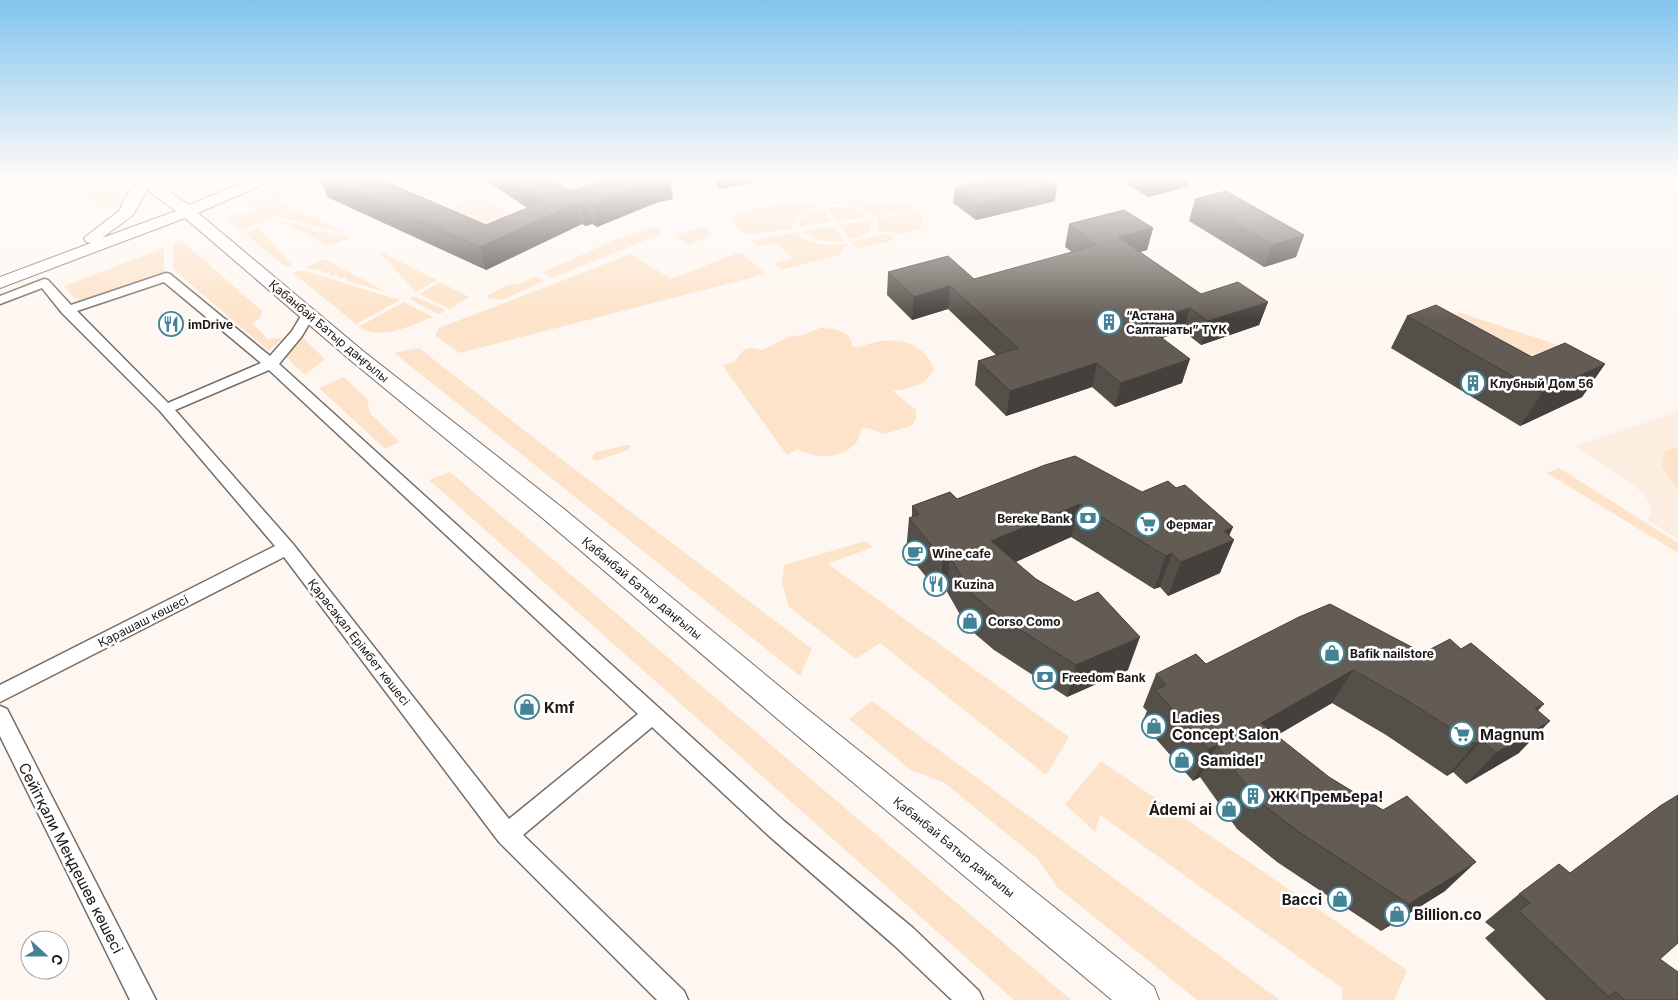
<svg xmlns="http://www.w3.org/2000/svg" width="1678" height="1000" font-family="Inter,sans-serif">
  <style>
    .built { fill: #fbeddf }
    .green { fill: #fde3c9 }
    .lines { fill: none; stroke-linecap: round; stroke-linejoin: round }
    .minor-casing { stroke: #766e68; stroke-width: 3 }
    .secondary-casing { stroke: #766e68; stroke-width: 2 }
    .minor { fill: #fff; fill-rule: evenodd }
    .secondary { fill: #fff; fill-rule: evenodd }
    .wall { fill: #554f49 }
    .shaded-wall { fill: #45403c }
    .building { fill: #635c55; stroke: #45403c }
    .labels { text-anchor: middle; dominant-baseline: central; stroke-width: 5; stroke-linejoin: round; paint-order: stroke }
    .poi-label { font-size: 12px; font-weight: bold; fill: #1c1917; stroke: #fff; text-anchor: start }
    .street-label { font-size: 12px; fill: #1c1917; stroke: #fff }
    .near-poi-label { font-size: 15px; font-weight: bold; fill: #1c1917; stroke: #fff; text-anchor: start }
    .near-street-label { font-size: 15px; fill: #1c1917; stroke: #fff }
  </style>
  <rect width="100%" height="100%" fill="#fef7f1"/>
  <path class="built" d="M 1678,412 L 1678,539 L 1647,520 L 1652,510 L 1645,494 L 1576,446 Z"/>
  <path class="green" d="M 54,179 C 64,179 95,176 102,179 C 112,183 123,194 122,205 L 108,210 Z
    M 301,179 L 311,179 L 305,182 L 306,185 L 280,198 L 260,198 Z
    M 413,179 L 461,179 L 464,183 L 419,198 L 397,189 L 401,184 Z
    M 477,197 L 485,198 L 517,219 L 498,230 L 450,212 L 449,209 Z
    M 277,199 L 295,208 L 241,231 L 228,222 L 235,214 L 245,215 L 254,208 L 243,206 L 247,201 Z
    M 832,201 L 917,203 L 913,211 L 874,216 C 861,204 842,203 825,204 Z
    M 813,202 L 819,206 C 806,209 792,214 793,229 L 745,235 L 728,218 C 753,205 785,204 813,202 Z
    M 827,207 L 852,208 L 869,217 L 837,222 Z
    M 821,208 L 832,222 L 800,227 C 798,215 811,210 821,208 Z
    M 298,210 L 346,234 L 280,217 Z
    M 922,212 L 921,229 L 902,234 L 877,230 L 879,224 L 877,218 Z
    M 277,220 L 311,227 L 312,231 L 327,232 L 327,234 L 334,233 L 335,236 L 343,235 L 349,238 L 330,246 Z
    M 871,220 C 873,233 861,237 850,239 L 839,225 Z
    M 834,226 L 845,241 C 830,243 813,242 802,231 Z
    M 656,227 L 663,233 L 552,278 L 543,272 L 620,238 Z
    M 258,228 L 292,265 L 286,267 L 245,234 Z
    M 698,228 L 703,228 L 713,234 L 688,245 L 677,238 L 679,235 Z
    M 796,232 C 809,246 830,246 847,244 L 839,255 L 781,270 L 773,264 L 793,258 L 776,243 L 758,246 L 753,240 Z
    M 885,234 L 895,235 L 891,241 L 858,249 L 851,242 Z
    M 180,239 L 262,311 L 260,318 L 252,323 L 268,339 L 283,338 L 269,351 L 173,269 L 173,245 Z
    M 164,248 L 164,272 L 82,301 L 74,298 L 64,286 Z
    M 377,250 L 437,280 L 416,292 Z
    M 740,252 L 766,274 L 460,353 L 435,336 L 439,328 L 631,254 L 671,279 Z
    M 325,259 L 386,292 L 347,281 L 346,277 L 339,278 L 338,275 L 331,276 L 329,272 L 323,273 L 321,270 L 305,268 Z
    M 301,270 L 400,300 L 356,324 L 293,273 Z
    M 535,276 L 544,281 L 502,300 L 489,298 L 487,296 L 509,284 L 516,285 Z
    M 440,282 L 469,297 L 450,309 L 419,294 Z
    M 413,296 L 444,309 L 444,312 L 438,314 L 410,299 Z
    M 404,302 L 433,317 C 409,326 382,341 358,327 Z
    M 1458,312 L 1564,347 L 1554,367 L 1446,330 Z
    M 820,328 C 835,328 851,331 853,347 C 861,348 868,343 876,342 C 902,337 924,345 934,369 C 925,387 910,388 893,391 L 916,410 L 916,419 L 911,426 L 884,434 L 867,428 L 861,429 C 860,449 838,457 820,456 C 812,455 804,452 797,449 L 787,455 L 722,365 L 734,362 C 744,349 744,345 762,350 L 793,335 L 797,337 Z
    M 301,336 L 325,359 L 305,375 L 284,355 Z
    M 419,348 L 556,455 L 812,649 L 800,676 L 394,353 Z
    M 344,377 L 367,399 L 370,413 L 400,442 L 385,449 L 319,388 Z
    M 627,445 L 632,446 L 628,450 L 597,461 L 593,460 L 592,456 L 596,452 Z
    M 1674,448 L 1678,449 L 1678,489 L 1662,467 L 1664,452 Z
    M 1559,468 L 1678,543 L 1678,553 L 1547,473 Z
    M 450,472 L 1071,1000 L 1014,1000 L 429,480 Z
    M 865,541 L 873,547 L 828,564 L 1069,737 L 1046,775 L 880,643 L 856,659 L 789,607 L 782,582 L 784,565 Z
    M 872,701 L 1280,1000 L 1197,1000 L 1057,887 L 1038,859 L 943,782 L 911,770 L 849,719 Z
    M 1101,761 L 1407,970 L 1394,1000 L 1342,1000 L 1342,988 L 1100,815 L 1095,832 L 1065,804 Z"/>
  <g class="lines">
    <defs>
      <path id="minor" d="M 166,273 L 170,274 L 270,356 L 292,331 L 304,311 L 314,311 L 315,314 L 302,336 L 279,364 L 784,821 L 913,928 L 979,991 L 983,1000 L 952,1000 L 895,946 L 768,835 L 652,727 L 523,835 L 684,991 L 688,1000 L 657,1000 L 499,842 L 284,557 L 0,702 L 0,685 L 275,546 L 160,411 L 62,313 L 42,288 L 0,304 L 0,296 L 44,279 L 48,280 L 71,305 ZM 164,282 L 261,363 L 168,403 L 77,311 ZM 269,370 L 638,714 L 509,819 L 293,544 L 175,410 Z
        M 0,706 L 7,709 L 156,1000 L 130,1000 L 0,736 Z"/>
      <path id="secondary" d="M 133,179 L 151,179 L 189,205 L 251,179 L 272,179 L 269,182 L 198,213 L 363,351 L 564,509 L 807,709 L 1154,987 L 1159,1000 L 1112,1000 L 787,727 L 546,521 L 349,359 L 185,218 L 0,288 L 0,277 L 91,243 L 86,242 L 84,238 L 120,210 L 125,198 L 136,183 ZM 147,190 L 176,211 L 102,238 L 133,215 Z"/>
    </defs>
    <use href="#minor" class="minor-casing"/>
    <use href="#secondary" class="secondary-casing"/>
    <use href="#minor" class="minor"/>
    <use href="#secondary" class="secondary"/>
  </g>
  <path class="wall" d="M 320,179 L 379,179 L 486,225 L 527,208 L 484,179 L 552,179 L 570,191 L 610,179 L 670,179 L 673,199 L 658,202 L 597,227 L 592,224 L 585,226 L 582,224 L 486,270 L 327,197 Z
    M 714,179 L 750,179 L 751,183 L 719,189 Z
    M 802,179 L 817,179 L 802,180 Z
    M 872,179 L 890,179 L 890,180 L 872,180 Z
    M 986,179 L 1048,179 L 1055,201 L 976,220 L 953,203 L 955,188 L 986,180 Z
    M 1118,179 L 1189,179 L 1187,187 L 1148,197 Z
    M 1195,199 L 1304,235 L 1296,257 L 1264,267 L 1189,221 Z
    M 1069,224 L 1153,228 L 1147,250 L 1140,252 L 1201,294 L 1268,302 L 1259,325 L 1201,345 L 1183,331 L 1162,338 L 1182,383 L 1115,407 L 1092,387 L 1006,416 L 975,385 L 978,361 L 996,355 L 948,309 L 912,320 L 887,295 L 888,272 L 974,279 L 1072,252 L 1065,247 Z
    M 1407,316 L 1532,357 L 1605,364 L 1582,397 L 1520,426 L 1391,348 Z
    M 1142,492 L 1229,535 L 1220,573 L 1168,596 L 1160,587 L 1154,589 L 1071,537 L 1016,562 L 1128,670 L 1067,697 L 994,650 L 967,627 L 946,590 L 939,593 L 906,552 L 909,518 L 912,517 L 912,506 L 957,499 Z
    M 1423,653 L 1538,710 L 1519,753 L 1466,784 L 1453,772 L 1447,776 L 1386,735 L 1332,703 L 1276,736 L 1445,891 L 1381,931 L 1277,862 L 1237,829 L 1200,777 L 1193,781 L 1142,723 L 1147,711 L 1143,707 L 1156,674 L 1206,664 Z
    M 1570,873 L 1660,959 L 1678,1000 L 1546,1000 L 1485,938 L 1495,930 L 1485,922 L 1519,894 Z"/>
  <path class="shaded-wall" d="M 662,179 L 670,179 L 673,199 L 658,202 L 597,227 L 593,205 L 655,180 Z
    M 718,179 L 750,179 L 751,183 L 719,189 Z
    M 1153,179 L 1189,179 L 1187,187 L 1148,197 Z
    M 1057,186 L 1055,201 L 976,220 L 977,204 Z
    M 578,202 L 582,224 L 486,270 L 480,247 Z
    M 588,202 L 592,224 L 585,226 L 581,205 Z
    M 1153,228 L 1147,250 L 1113,259 L 1118,237 Z
    M 1304,235 L 1296,257 L 1264,267 L 1272,245 Z
    M 950,286 L 948,309 L 912,320 L 914,297 Z
    M 1268,302 L 1259,325 L 1201,345 L 1208,321 Z
    M 1190,308 L 1183,331 L 1136,347 L 1142,323 Z
    M 1190,359 L 1182,383 L 1115,407 L 1121,383 Z
    M 1097,363 L 1092,387 L 1006,416 L 1010,391 Z
    M 1605,364 L 1582,397 L 1520,426 L 1542,393 Z
    M 1080,504 L 1071,537 L 986,575 L 991,541 Z
    M 1233,527 L 1226,543 L 1234,540 L 1220,573 L 1168,596 L 1181,562 L 1224,531 Z
    M 1172,553 L 1160,587 L 1154,589 L 1166,556 Z
    M 950,557 L 946,590 L 939,593 L 943,559 Z
    M 1140,637 L 1128,670 L 1067,697 L 1076,665 Z
    M 1353,670 L 1332,703 L 1243,755 L 1261,723 Z
    M 1544,704 L 1514,736 L 1535,708 Z
    M 1550,721 L 1519,753 L 1466,784 L 1496,753 Z
    M 1482,740 L 1453,772 L 1447,776 L 1475,744 Z
    M 1217,745 L 1200,777 L 1193,781 L 1209,749 Z
    M 1476,862 L 1445,891 L 1381,931 L 1409,904 Z"/>
  <path class="building" d="M 326,179 L 379,179 L 486,225 L 544,201 L 510,179 L 552,179 L 570,191 L 610,179 L 662,179 L 655,180 L 593,205 L 588,202 L 581,205 L 578,202 L 480,247 Z
    M 989,179 L 1048,179 L 1057,186 L 977,204 L 955,188 Z
    M 1226,191 L 1304,235 L 1272,245 L 1195,199 Z
    M 1124,210 L 1153,228 L 1118,237 L 1201,294 L 1238,282 L 1268,302 L 1208,321 L 1190,308 L 1142,323 L 1190,359 L 1121,383 L 1097,363 L 1010,391 L 978,361 L 1018,348 L 950,286 L 914,297 L 888,272 L 948,256 L 974,279 L 1097,245 L 1069,224 Z
    M 1436,305 L 1532,357 L 1565,343 L 1605,364 L 1542,393 L 1407,316 Z
    M 1075,456 L 1142,492 L 1168,481 L 1176,488 L 1185,485 L 1233,527 L 1224,531 L 1234,540 L 1181,562 L 1172,553 L 1166,556 L 1080,504 L 991,541 L 1036,579 L 1075,602 L 1098,592 L 1140,637 L 1076,665 L 1000,617 L 972,594 L 950,557 L 943,559 L 909,518 L 919,514 L 912,506 L 950,492 L 957,499 L 1045,465 Z
    M 1330,604 L 1423,653 L 1450,639 L 1461,649 L 1471,643 L 1544,704 L 1535,708 L 1550,721 L 1496,753 L 1482,740 L 1475,744 L 1410,702 L 1353,670 L 1261,723 L 1329,777 L 1383,810 L 1407,796 L 1476,862 L 1409,904 L 1299,832 L 1256,799 L 1217,745 L 1209,749 L 1155,690 L 1166,685 L 1156,674 L 1196,654 L 1206,664 L 1299,617 Z
    M 1678,795 L 1678,943 L 1660,959 L 1678,972 L 1678,1000 L 1624,1000 L 1616,991 L 1609,997 L 1519,911 L 1530,903 L 1519,894 L 1559,864 L 1570,873 L 1660,806 Z"/>
  <linearGradient id="sky" x2="0" y2="1"><stop stop-color="#81c4ee"/><stop offset="0.56" stop-color="#fffbf9"/><stop offset="1" stop-color="#fffbf9" stop-opacity="0"/></linearGradient>
  <rect width="1678" height="319" fill="url(#sky)"/>
  <defs>
    <symbol id="building-ring" viewBox="-11 -11 22 22"><circle r="9.5" fill="#fff" stroke="#428396" stroke-width="1.5"/><path d="M-4-6H4V6H1V3H-1V6H-4ZM-2.5-4.3h1.7v1.8h-1.7ZM.8-4.3h1.7v1.8H.8ZM-2.5-1h1.7V.8h-1.7ZM.8-1h1.7V.8H.8Z" fill="#428396"/></symbol>
    <symbol id="restaurant-ring" viewBox="-11 -11 22 22"><circle r="9.5" fill="#fff" stroke="#428396" stroke-width="1.5"/><path d="M-5-6h1v4h1v-4h1v4h1v-4h1v5L-1.5 .5V6h-2V.5L-5-1ZM5-6V6H3V1.5H1.5Q1.5-4 5-6Z" fill="#428396"/></symbol>
    <symbol id="bank-ring" viewBox="-11 -11 22 22"><circle r="9.5" fill="#fff" stroke="#428396" stroke-width="1.5"/><path d="M-6-4H6V4H-6ZM0-2.3a2.3 2.3 0 1 0 0 4.6a2.3 2.3 0 1 0 0-4.6Z" fill="#428396"/></symbol>
    <symbol id="supermarket-ring" viewBox="-11 -11 22 22"><circle r="9.5" fill="#fff" stroke="#428396" stroke-width="1.5"/><path d="M-6-5.5h2.5l.6 2H6L4.5 2H-2.5L-4.4-4H-6ZM-1.5 3.2a1.3 1.3 0 1 0 .1 0ZM3 3.2a1.3 1.3 0 1 0 .1 0Z" fill="#428396"/></symbol>
    <symbol id="cafe-ring" viewBox="-11 -11 22 22"><circle r="9.5" fill="#fff" stroke="#428396" stroke-width="1.5"/><path d="M-5.5-4.5H6V0H3Q3 3.5 0 3.5H-2.5Q-5.5 3.5-5.5 0ZM3-3.2v2h1.7v-2ZM-6 4.5H4V6H-6Z" fill="#428396"/></symbol>
    <symbol id="shop-ring" viewBox="-11 -11 22 22"><circle r="9.5" fill="#fff" stroke="#428396" stroke-width="1.5"/><path d="M-5-2.5h2.3a2.7 3.5 0 0 1 5.4 0H5L5.5 6h-11ZM-1.5-2.5h3a1.5 2.3 0 0 0-3 0Z" fill="#428396"/></symbol>
  </defs>
  <g fill-rule="evenodd">
    <use href="#building-ring" x="1095" y="308" width="28" height="28"/>
    <use href="#restaurant-ring" x="157" y="310" width="28" height="28"/>
    <use href="#building-ring" x="1459" y="369" width="28" height="28"/>
    <use href="#bank-ring" x="1074" y="504" width="28" height="28"/>
    <use href="#supermarket-ring" x="1134" y="510" width="28" height="28"/>
    <use href="#cafe-ring" x="901" y="539" width="28" height="28"/>
    <use href="#restaurant-ring" x="922" y="570" width="28" height="28"/>
    <use href="#shop-ring" x="956" y="607" width="28" height="28"/>
    <use href="#shop-ring" x="1318" y="639" width="28" height="28"/>
    <use href="#bank-ring" x="1031" y="663" width="28" height="28"/>
    <use href="#shop-ring" x="513" y="693" width="28" height="28"/>
    <use href="#shop-ring" x="1140" y="712" width="28" height="28"/>
    <use href="#supermarket-ring" x="1448" y="720" width="28" height="28"/>
    <use href="#shop-ring" x="1168" y="746" width="28" height="28"/>
    <use href="#building-ring" x="1239" y="782" width="28" height="28"/>
    <use href="#shop-ring" x="1215" y="795" width="28" height="28"/>
    <use href="#shop-ring" x="1326" y="885" width="28" height="28"/>
    <use href="#shop-ring" x="1383" y="900" width="28" height="28"/>
  </g>
  <g class="labels">
    <g class="poi-label">
      <text x="1126" y="315">“Астана<tspan x="1126" dy="14">Салтанаты” ТҮК</tspan></text>
      <text x="188" y="324">imDrive</text>
      <text x="1490" y="383">Клубный Дом 56</text>
      <text x="1070" y="518" text-anchor="end">Bereke Bank</text>
      <text x="1166" y="524">Фермаг</text>
      <text x="932" y="553">Wine cafe</text>
      <text x="954" y="584">Kuzina</text>
      <text x="988" y="621">Corso Como</text>
      <text x="1350" y="653">Bafik nailstore</text>
      <text x="1062" y="677">Freedom Bank</text>
    </g>
    <g class="street-label">
      <text transform="translate(329 331) rotate(40)">Қабанбай Батыр даңғылы</text>
      <text transform="translate(642 588) rotate(40)">Қабанбай Батыр даңғылы</text>
      <text transform="translate(143 621) rotate(-27)">Қарашаш көшесі</text>
      <text transform="translate(359 642) rotate(52)">Қарасақал Ерімбет көшесі</text>
      <text transform="translate(954 847) rotate(39)">Қабанбай Батыр даңғылы</text>
    </g>
    <g class="near-poi-label">
      <text x="544" y="707">Kmf</text>
      <text x="1172" y="717">Ladies<tspan x="1172" dy="17">Concept Salon</tspan></text>
      <text x="1480" y="734">Magnum</text>
      <text x="1200" y="760">Samidel'</text>
      <text x="1270" y="796">ЖК Премьера!</text>
      <text x="1212" y="809" text-anchor="end">Ádemi ai</text>
      <text x="1322" y="899" text-anchor="end">Bacci</text>
      <text x="1414" y="914">Billion.co</text>
    </g>
    <g class="near-street-label">
      <text transform="translate(71 858) rotate(63)">Сейітқали Меңдешев көшесі</text>
    </g>
  </g>
  <g transform="translate(45 955) rotate(111)"><circle r="24" fill="#ffffff" stroke="#a4a3a2"/>
  <path d="M0-4L9 19L0 12L-9 19Z" fill="#428396"/>
  <text y="-8" font-size="14" font-weight="bold" text-anchor="middle" fill="#1c1917">С</text>
  </g>
</svg>
